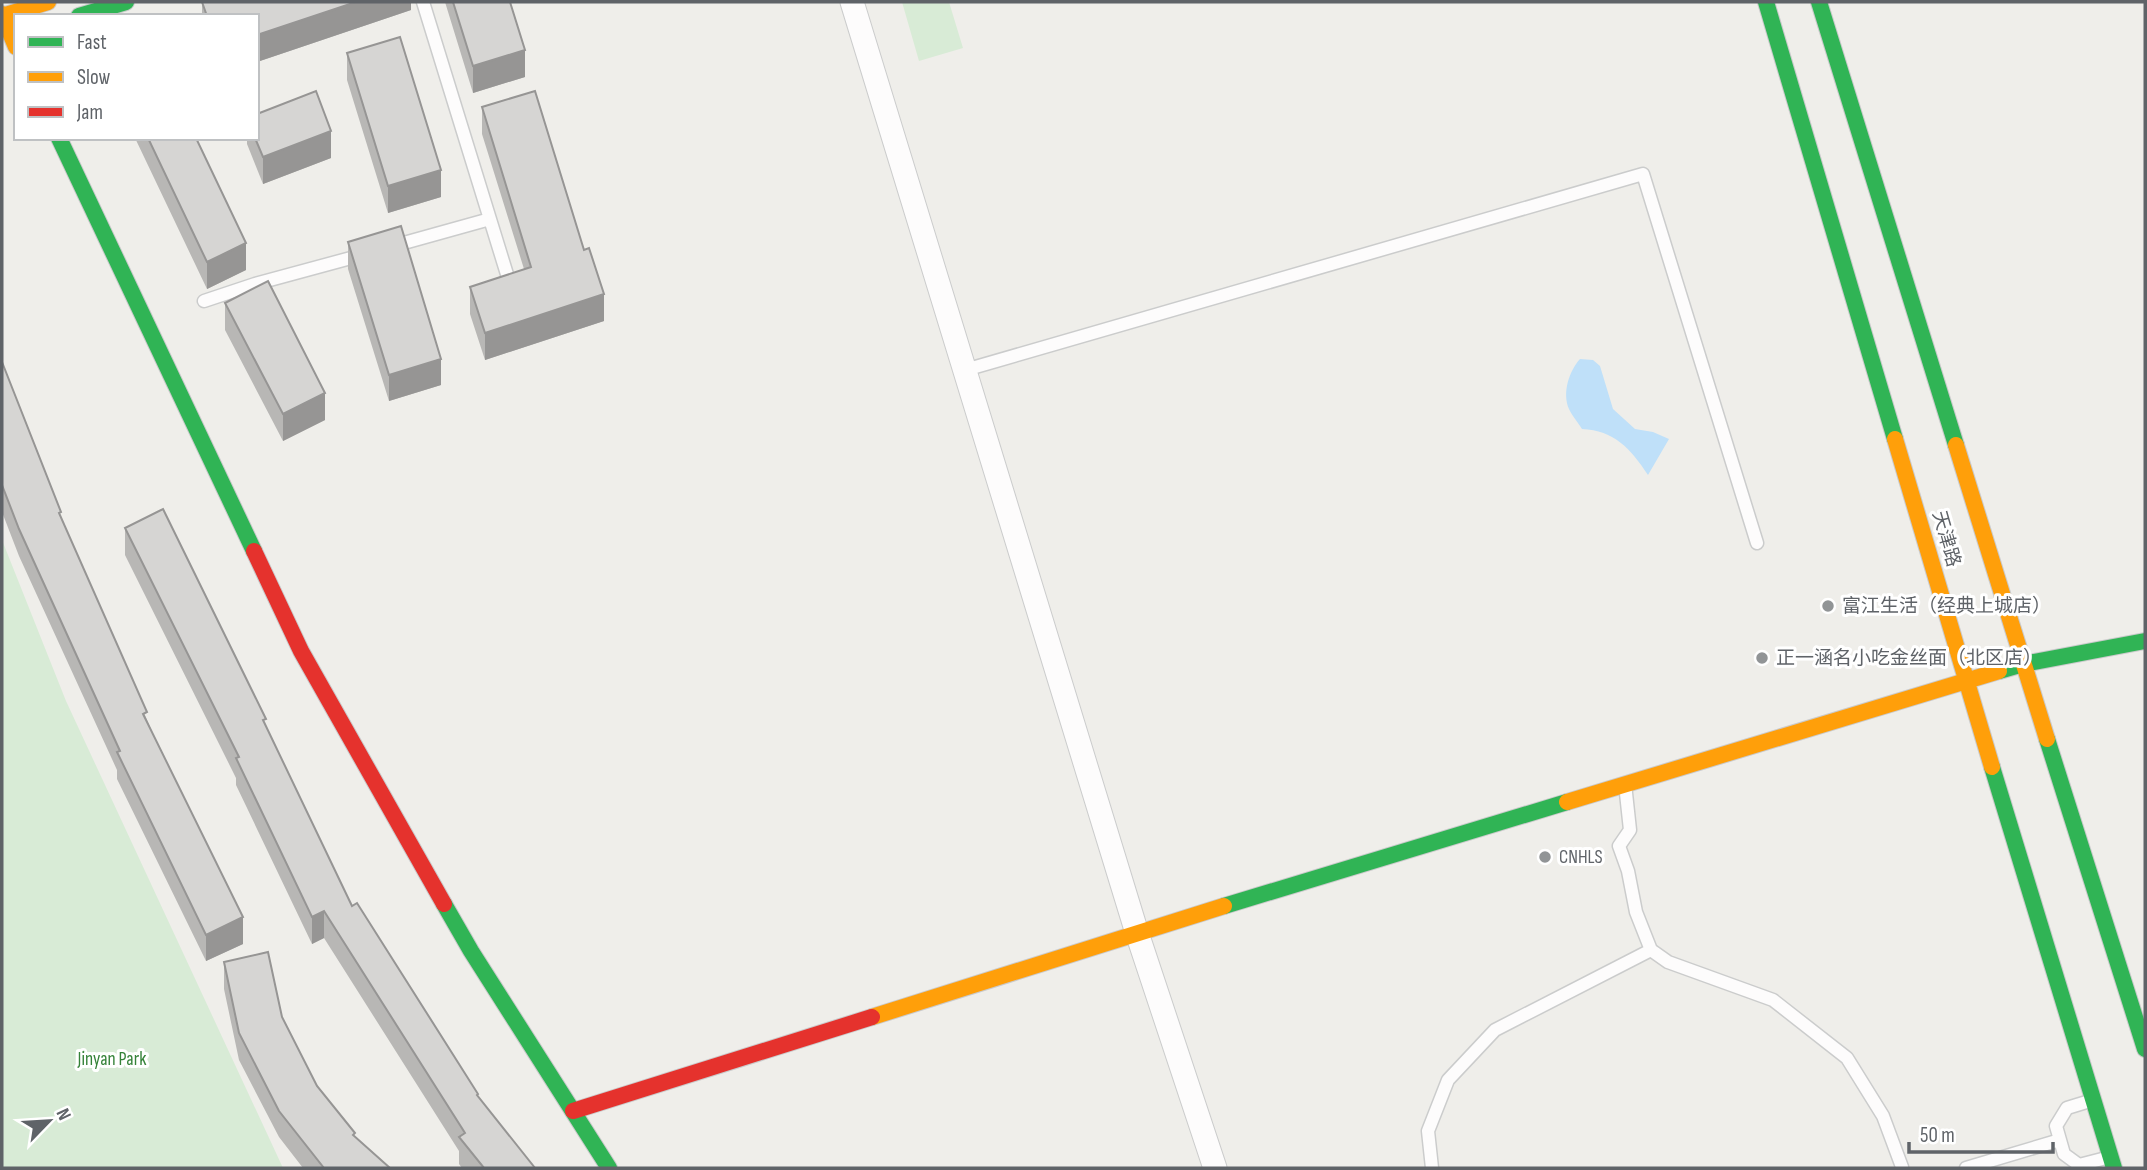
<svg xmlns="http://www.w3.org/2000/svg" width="2147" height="1170" font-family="'Sofia Sans Condensed','Noto Sans SC',sans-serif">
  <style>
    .green { fill: #d8ebd6 }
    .water { fill: #bfe0f9 }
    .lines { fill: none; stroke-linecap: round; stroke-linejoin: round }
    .lane-casing { stroke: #cbcccc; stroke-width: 15 }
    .street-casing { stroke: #cbcccc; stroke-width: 25 }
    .fast-casing { stroke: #cacacb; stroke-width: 18 }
    .slow-casing { stroke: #cacacb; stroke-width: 18 }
    .jam-casing { stroke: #cacacb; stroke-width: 18 }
    .lane { stroke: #fdfcfc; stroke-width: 12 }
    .street { stroke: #fdfcfc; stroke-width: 23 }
    .fast { stroke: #30b455; stroke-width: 16 }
    .slow { stroke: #ff9f0a; stroke-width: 16 }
    .jam { stroke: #e5322d; stroke-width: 16 }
    .wall { fill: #b8b7b5 }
    .shaded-wall { fill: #969594 }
    .building { fill: #d6d5d3; stroke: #969594; stroke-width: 2 }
    .poi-dot { fill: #919496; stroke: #fff; stroke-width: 2.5 }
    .labels { text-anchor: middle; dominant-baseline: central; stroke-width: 6; stroke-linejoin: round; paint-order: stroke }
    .street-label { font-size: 19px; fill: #5f6368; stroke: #fff }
    .poi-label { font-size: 19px; fill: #5f6368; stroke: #fff; text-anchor: start }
    .park-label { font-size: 19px; fill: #348238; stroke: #fff }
  </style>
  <rect width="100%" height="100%" fill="#efeeea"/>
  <path class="green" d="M 902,2 L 949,2 L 963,48 L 919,61 Z
    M 2,540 L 66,701 L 283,1168 L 2,1168 Z"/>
  <path class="water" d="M 1580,359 L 1593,360 L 1600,366 L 1613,409 L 1635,429 L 1653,432 L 1669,439 L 1648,475 C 1631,449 1614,430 1582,429 C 1578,422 1572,416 1569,409 C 1562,393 1569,371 1580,359 Z"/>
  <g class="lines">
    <defs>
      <path id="lane" d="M 423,2 L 510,284
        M 393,246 L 490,219
        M 204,301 L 255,284 L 362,255
        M 965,370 L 1643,174 L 1757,543
        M 1625,784 L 1630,830 L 1619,846 L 1628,871 L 1636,912 L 1651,950
        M 2093,1100 L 2067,1108 L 2056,1126 L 2064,1154 L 2079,1165 L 2110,1157
        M 1432,1168 L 1428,1131 L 1448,1080 L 1495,1030 L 1651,950 L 1668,962 L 1773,1000 L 1847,1058 L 1883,1116 L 1902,1167
        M 1966,1168 L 2060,1140"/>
      <path id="street" d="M 852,2 L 1137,933 L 1215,1168"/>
      <path id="fast" d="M 1766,2 L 1895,439
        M 1819,2 L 1956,445
        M 79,16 L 126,2
        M 59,138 L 254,551
        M 1999,671 L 2023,664 L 2145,641
        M 2047,739 L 2145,1049
        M 1992,767 L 2114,1168
        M 444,904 L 471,951 L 609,1168
        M 1224,906 L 1567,802"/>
      <path id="slow" d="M 2,14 L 16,47
        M 2,16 L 48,2
        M 1895,439 L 1992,767
        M 1956,445 L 2047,739
        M 1567,802 L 1999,671
        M 872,1017 L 1224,906"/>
      <path id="jam" d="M 254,551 L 301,651 L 444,904
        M 573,1111 L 872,1017"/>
    </defs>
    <use href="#lane" class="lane-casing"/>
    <use href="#street" class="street-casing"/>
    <use href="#fast" class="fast-casing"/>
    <use href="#slow" class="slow-casing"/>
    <use href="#jam" class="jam-casing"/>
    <use href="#lane" class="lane"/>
    <use href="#street" class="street"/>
    <use href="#fast" class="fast"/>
    <use href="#slow" class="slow"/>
    <use href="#jam" class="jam"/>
  </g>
  <path class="wall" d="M 202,2 L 411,2 L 411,10 L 257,62 L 257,16 L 202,16 Z
    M 445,2 L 510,2 L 525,77 L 473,93 Z
    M 347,53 L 441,197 L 388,213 L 347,80 Z
    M 482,107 L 604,321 L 485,360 L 470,314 L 470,287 L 524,269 L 482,134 Z
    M 135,138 L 196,138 L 246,270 L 207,289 Z
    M 247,138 L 257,138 L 331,158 L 263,184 L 247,144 Z
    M 348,242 L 441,385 L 389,401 L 348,269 Z
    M 225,303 L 325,420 L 283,441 L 225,330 Z
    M 2,362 L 61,519 L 243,944 L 206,961 L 117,779 L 117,770 L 19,556 L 2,512 Z
    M 125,528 L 266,727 L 352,906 L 478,1098 L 535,1168 L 462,1168 L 459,1164 L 459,1151 L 324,938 L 312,944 L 236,785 L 236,778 L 125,555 Z
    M 224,962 L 282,1017 L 317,1086 L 355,1138 L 390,1168 L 303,1168 L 279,1137 L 239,1060 L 224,989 Z"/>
  <path class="shaded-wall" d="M 356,2 L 411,2 L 411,10 L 257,62 L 257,35 Z
    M 525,50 L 525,77 L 473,93 L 473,66 Z
    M 331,131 L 331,158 L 263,184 L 263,157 Z
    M 441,170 L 441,197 L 388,213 L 388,186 Z
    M 246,243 L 246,270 L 207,289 L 207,262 Z
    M 604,294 L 604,321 L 485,360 L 485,333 Z
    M 441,359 L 441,385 L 389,401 L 389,375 Z
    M 325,393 L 325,420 L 283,441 L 283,414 Z
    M 324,911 L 324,938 L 312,944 L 312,917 Z
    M 243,917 L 243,944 L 206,961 L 206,935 Z"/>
  <path class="building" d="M 202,2 L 356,2 L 257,35 L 257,16 L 207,16 Z
    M 453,2 L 510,2 L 525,50 L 473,66 Z
    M 400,37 L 441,170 L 388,186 L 347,53 Z
    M 316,91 L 331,131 L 263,157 L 255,138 L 257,138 L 257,114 Z
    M 535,91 L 584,250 L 589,248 L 604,294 L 485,333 L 470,287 L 531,267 L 482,107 Z
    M 148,138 L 196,138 L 246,243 L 207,262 Z
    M 401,226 L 441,359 L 389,375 L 348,242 Z
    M 268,281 L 325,393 L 283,414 L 225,303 Z
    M 2,362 L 61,512 L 59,513 L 147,712 L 143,714 L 243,917 L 206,935 L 117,752 L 120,751 L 19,529 L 2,485 Z
    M 163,509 L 266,719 L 263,720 L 352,906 L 357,903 L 478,1094 L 477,1095 L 535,1168 L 484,1168 L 459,1137 L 465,1133 L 324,911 L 312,917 L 236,758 L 239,757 L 125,528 Z
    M 268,952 L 282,1017 L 317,1086 L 355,1133 L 353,1135 L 390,1168 L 324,1168 L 279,1111 L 239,1033 L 224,962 Z"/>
  <g class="poi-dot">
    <circle cx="1828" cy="606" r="7"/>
    <circle cx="1762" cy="658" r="7"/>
    <circle cx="1545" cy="857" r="7"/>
  </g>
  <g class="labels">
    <g class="street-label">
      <text transform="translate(1946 539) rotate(74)">天津路</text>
    </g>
    <g class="poi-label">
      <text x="1842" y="606">富江生活（经典上城店）</text>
      <text x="1776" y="658">正一涵名小吃金丝面（北区店）</text>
      <text x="1559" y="857">CNHLS</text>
    </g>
    <g class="park-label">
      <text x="112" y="1059">Jinyan Park</text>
    </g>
  </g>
  <rect width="2147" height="1170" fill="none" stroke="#5f6368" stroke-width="7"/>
  <rect x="14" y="14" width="245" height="126" fill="#ffffff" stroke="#bfc1c3" stroke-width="2"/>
  <rect x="28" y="37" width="35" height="10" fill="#30b455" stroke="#bfc1c3" stroke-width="2"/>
  <text x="77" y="49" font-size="21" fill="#5f6368">Fast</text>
  <rect x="28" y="72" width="35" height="10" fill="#ff9f0a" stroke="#bfc1c3" stroke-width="2"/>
  <text x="77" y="84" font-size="21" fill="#5f6368">Slow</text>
  <rect x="28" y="107" width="35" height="10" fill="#e5322d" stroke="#bfc1c3" stroke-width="2"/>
  <text x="77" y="119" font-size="21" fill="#5f6368">Jam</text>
  <g transform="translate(49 1121) rotate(65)" stroke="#ffffff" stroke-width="5" paint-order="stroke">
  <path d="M0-5L12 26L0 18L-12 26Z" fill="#5f6368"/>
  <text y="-10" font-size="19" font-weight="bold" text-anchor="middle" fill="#5f6368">N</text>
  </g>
  <path d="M1909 1142v10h144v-10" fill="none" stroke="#5f6368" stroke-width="3.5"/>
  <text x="1920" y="1142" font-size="21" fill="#5f6368" stroke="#ffffff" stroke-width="5" paint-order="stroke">50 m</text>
</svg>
